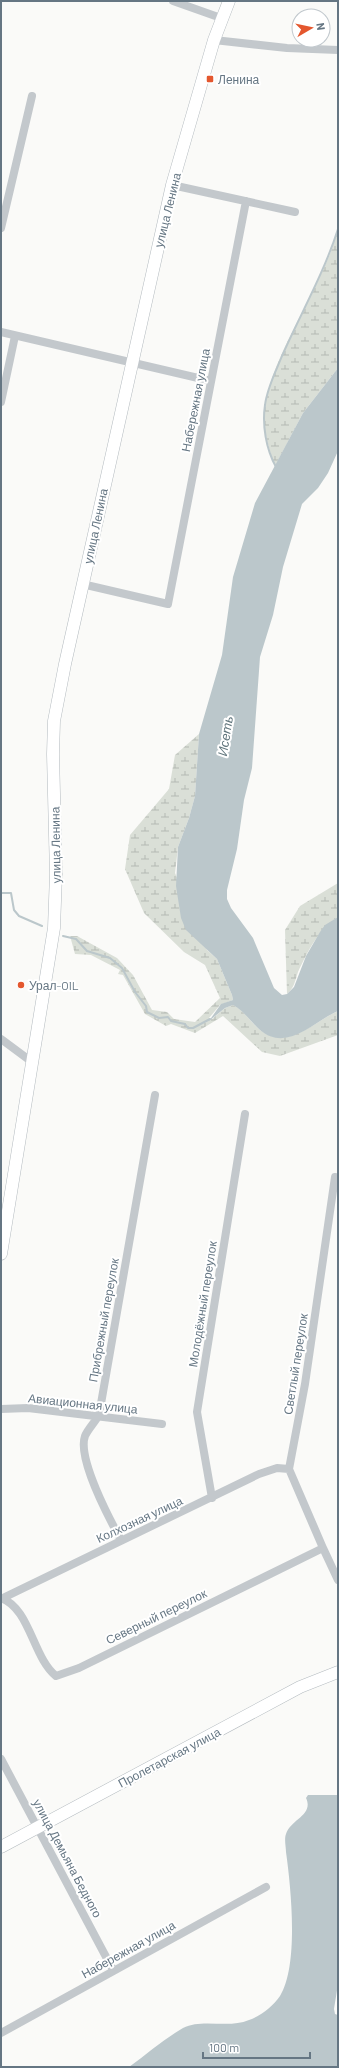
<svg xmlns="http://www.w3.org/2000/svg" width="339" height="2068" font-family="Barlow,sans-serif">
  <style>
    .wetland { fill: url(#wetland-marsh) }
    .water { fill: #bbc7cb }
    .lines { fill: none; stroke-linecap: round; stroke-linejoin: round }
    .stream { stroke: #bbc7cb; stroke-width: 2 }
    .secondary-casing { stroke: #b3babf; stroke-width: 13 }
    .street { stroke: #c3c8cc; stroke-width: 8 }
    .secondary { stroke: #fff; stroke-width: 12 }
    .poi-dot { fill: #e4572e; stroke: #fff; stroke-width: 1.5 }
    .labels { text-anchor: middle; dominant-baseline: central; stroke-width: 4; stroke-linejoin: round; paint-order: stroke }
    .poi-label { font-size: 12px; fill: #657683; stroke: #fff; text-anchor: start }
    .street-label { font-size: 12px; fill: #657683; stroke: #fff }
    .water-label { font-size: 13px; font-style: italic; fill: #60757c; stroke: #fff }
  </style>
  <defs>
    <pattern id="wetland-marsh" width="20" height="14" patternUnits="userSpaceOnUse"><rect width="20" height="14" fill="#dadfd7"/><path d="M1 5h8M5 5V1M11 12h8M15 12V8" fill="none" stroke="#b4b9b4"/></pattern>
  </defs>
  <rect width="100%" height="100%" fill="#fafaf8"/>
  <path class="wetland" d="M 338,229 L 338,368 L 303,413 L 275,466 C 268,446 261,425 265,403 C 276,353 307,308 327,261 C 332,251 334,240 338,229 Z
    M 199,734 L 195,796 L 189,818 L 178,847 L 175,873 L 207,950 L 217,959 L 232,995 L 233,1000 L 220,1005 L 209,1018 L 212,1019 L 225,1008 L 233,1005 C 244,1010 251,1023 260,1030 C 288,1051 313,1022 338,1011 L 338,1035 L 280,1056 L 262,1052 L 223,1016 L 195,1033 L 171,1024 L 166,1026 L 145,1014 L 123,975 L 118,974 L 120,970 L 91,955 L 75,954 L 70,936 L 77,936 L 117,958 L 133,975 L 152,1010 L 167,1012 L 174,1019 L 195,1022 L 220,998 L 205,965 L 184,952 L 144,913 L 125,869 L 130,835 L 169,789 L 175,755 Z
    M 338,883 L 338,917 C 318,930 308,951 298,972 C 295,981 294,988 287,994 L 285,930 L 300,906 Z"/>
  <path class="water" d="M 338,368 L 338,451 L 328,473 L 318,488 L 302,504 L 283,567 L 273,615 L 260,657 L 252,768 L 244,800 L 237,849 L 227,890 L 227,899 L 231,908 L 253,938 L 274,988 L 282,995 L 287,994 L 294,987 L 306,956 L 320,932 L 325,925 L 338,917 L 338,1011 C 314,1021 287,1053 260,1030 C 252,1023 243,1010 233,1005 L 225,1008 L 209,1021 L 221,1004 L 233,1000 L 232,995 L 217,959 L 186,930 L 181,918 L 176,886 L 178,847 L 189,818 L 195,796 L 199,734 L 222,655 L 233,577 L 255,503 L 303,413 Z
    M 308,1795 L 338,1795 L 338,1984 L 334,2009 L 335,2014 L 338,2015 L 338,2067 L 129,2067 C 147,2054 164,2039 183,2028 C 203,2018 228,2029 249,2020 C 261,2016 273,2006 280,1996 C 299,1965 291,1888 286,1852 C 286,1847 284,1839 286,1834 C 291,1819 314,1815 306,1798 Z"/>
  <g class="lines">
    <path class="stream" d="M 276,467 C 266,449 262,425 265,405 C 267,388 276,371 282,356 C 301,313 324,273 338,229
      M 1,893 L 11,893 L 14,910 L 19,916 L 42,926
      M 63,936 L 76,939 L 87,951 L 110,958 L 122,968 L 135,992 L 146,1006 L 147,1012 L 159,1018 L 168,1017 L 171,1021 L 185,1024 L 188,1028 L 193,1028 L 210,1019"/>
    <defs>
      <path id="secondary" d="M 1,1254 L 54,928 L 56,874 L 53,754 L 54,721 L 65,664 L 172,185 L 214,40 L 229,1
        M 1,1847 L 300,1687 L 338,1672"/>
    </defs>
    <use href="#secondary" class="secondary-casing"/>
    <path class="street" d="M 173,1 L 221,18
      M 214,40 L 287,48 L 338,50
      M 172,185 L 295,212
      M 1,228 L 32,96
      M 1,332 L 211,381
      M 1,402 L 15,336
      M 82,584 L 168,604 L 246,201
      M 1,1039 L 32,1062
      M 1,1409 L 28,1408 L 162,1424
      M 212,1498 L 197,1412 L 245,1114
      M 121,1540 C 110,1520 77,1458 85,1436 C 88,1429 95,1422 99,1415 L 155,1095
      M 323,1548 L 289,1469 L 305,1384 L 335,1177
      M 1,1598 C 30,1608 33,1658 56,1676 L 79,1668 L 323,1548 L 338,1580
      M 1,1599 L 259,1474 L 277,1468 L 289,1469
      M 1,1759 L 113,1970
      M 1,2033 L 266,1887"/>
    <use href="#secondary" class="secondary"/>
  </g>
  <g class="poi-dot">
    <rect x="206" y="75" width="8" height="8" rx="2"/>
    <circle cx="21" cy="985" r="4"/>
  </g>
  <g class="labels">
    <g class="poi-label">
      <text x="218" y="79">Ленина</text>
      <text x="29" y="985">Урал-OIL</text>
    </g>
    <g class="street-label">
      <text transform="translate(167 210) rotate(-76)">улица Ленина</text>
      <text transform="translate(195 400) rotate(-79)">Набережная улица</text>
      <text transform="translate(95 526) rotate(-78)">улица Ленина</text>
      <text transform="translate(55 845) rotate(-91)">улица Ленина</text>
      <text transform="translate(202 1304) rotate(-81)">Молодёжный переулок</text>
      <text transform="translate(103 1320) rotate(-80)">Прибрежный переулок</text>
      <text transform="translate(295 1364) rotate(-81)">Светлый переулок</text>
      <text transform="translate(83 1403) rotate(6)">Авиационная улица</text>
      <text transform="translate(139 1519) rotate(-25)">Колхозная улица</text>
      <text transform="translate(156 1616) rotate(-26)">Северный переулок</text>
      <text transform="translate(169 1757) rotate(-28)">Пролетарская улица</text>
      <text transform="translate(68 1858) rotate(62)">улица Демьяна Бедного</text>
      <text transform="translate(128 1949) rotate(-29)">Набережная улица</text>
    </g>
    <g class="water-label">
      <text transform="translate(225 736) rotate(-81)">Исеть</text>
    </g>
  </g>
  <rect width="339" height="2068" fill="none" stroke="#657683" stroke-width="4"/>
  <g transform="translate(311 28) rotate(81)"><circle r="19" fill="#ffffff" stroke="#c1c8cd"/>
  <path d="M0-3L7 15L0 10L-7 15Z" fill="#e4572e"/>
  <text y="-6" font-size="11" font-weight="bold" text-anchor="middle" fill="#657683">N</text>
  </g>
  <path d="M203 2052v6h107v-6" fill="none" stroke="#657683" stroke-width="2"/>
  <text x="209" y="2052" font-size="12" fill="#657683" stroke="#ffffff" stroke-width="3" paint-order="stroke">100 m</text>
</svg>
